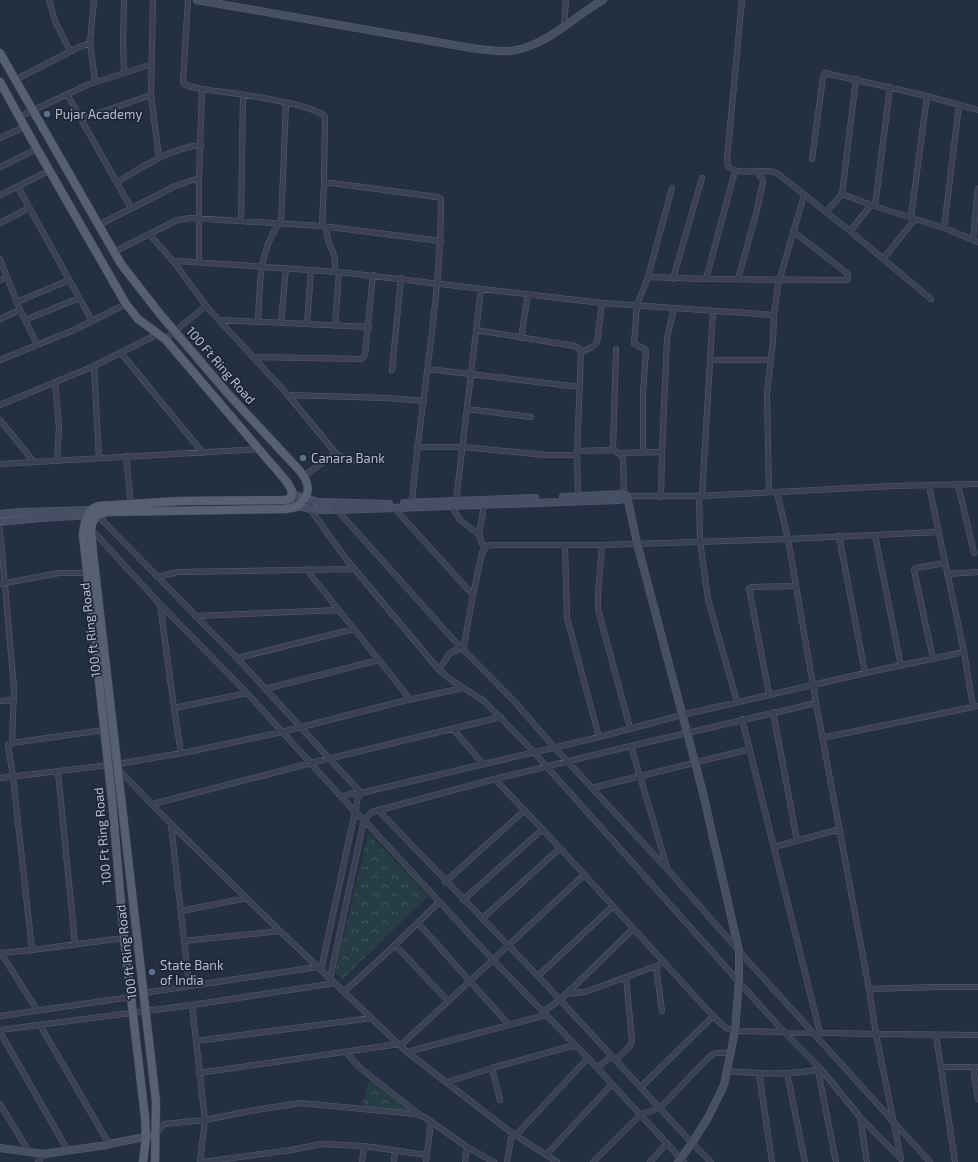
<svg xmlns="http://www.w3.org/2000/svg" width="978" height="1162" font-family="'Exo 2',sans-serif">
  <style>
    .park { fill: url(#park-crowns) }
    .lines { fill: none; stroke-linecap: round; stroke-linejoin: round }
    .street-casing { stroke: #575f6f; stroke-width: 6 }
    .secondary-casing { stroke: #575f6f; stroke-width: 8 }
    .primary-casing { stroke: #434a5b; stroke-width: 9 }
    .street { stroke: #394152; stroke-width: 5 }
    .secondary { stroke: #474f65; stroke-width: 7 }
    .primary { stroke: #576072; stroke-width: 8 }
    .service-dot { fill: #5c6f8a; stroke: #1d2637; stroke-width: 1.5 }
    .labels { text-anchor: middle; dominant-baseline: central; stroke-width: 3.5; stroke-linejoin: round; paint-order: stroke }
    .poi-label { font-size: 13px; fill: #b6bccc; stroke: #1d2637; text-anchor: start }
    .street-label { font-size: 13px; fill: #b6bccc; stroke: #1d2637 }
  </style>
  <defs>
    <pattern id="park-crowns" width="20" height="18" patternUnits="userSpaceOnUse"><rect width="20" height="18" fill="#263d43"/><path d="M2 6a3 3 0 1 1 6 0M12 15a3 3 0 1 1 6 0" fill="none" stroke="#43575d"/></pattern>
  </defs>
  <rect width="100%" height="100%" fill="#242f42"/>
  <path class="park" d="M 368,833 L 428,896 L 343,979 L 335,973 Z
    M 370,1078 L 411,1111 L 362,1106 Z"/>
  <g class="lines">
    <defs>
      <path id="street" d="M 49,0 L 55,21 L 70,51
        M 94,0 L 90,43 L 95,81
        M 153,0 L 151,95 L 159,158
        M 188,0 L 183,81 L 184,84 C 195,90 212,90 224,92 C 241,94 317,105 325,117 L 324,182 L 322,226
        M 742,0 L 727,159 L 728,166 C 738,177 761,167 777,173 L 850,231 L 931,299
        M 564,26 L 566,0
        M 124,73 L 123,39 L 124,0
        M 856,79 L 842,194 L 871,205 L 944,228 L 978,242
        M 15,80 L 77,48 L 90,43
        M 67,94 L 131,208
        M 19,117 L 87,85 L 152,64
        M 81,119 L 151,95
        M 0,138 L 24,127
        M 812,159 L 823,77 L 825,73 L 927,96 L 978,110
        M 0,167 L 37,149
        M 117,182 C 143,167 170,148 201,145
        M 324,182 L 437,197 L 441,199 L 441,201 C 441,303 420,402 412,503
        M 18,187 L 92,321
        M 0,195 L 49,171
        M 875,206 L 890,87
        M 826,212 L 842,194
        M 911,217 L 927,96
        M 241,221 L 243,95
        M 0,223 L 29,208
        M 281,224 L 286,103
        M 99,225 L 175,186 L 199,178
        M 326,227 L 328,240 L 335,258 L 335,272
        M 944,228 L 959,105
        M 850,231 L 871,205
        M 149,234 L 174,262
        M 973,239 L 978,189
        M 114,252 L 177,220 L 191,218 L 322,226 L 441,241
        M 0,259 L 20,310 L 37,344
        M 883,259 L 915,219
        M 199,262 L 199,178 L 202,89
        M 648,277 L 706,279 L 846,280 L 848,279 L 848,274 L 793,231
        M 673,279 L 702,178
        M 706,279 L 735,171
        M 738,279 L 756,214 L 763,182 L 762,178 L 755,171
        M 0,280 L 7,277
        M 17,302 L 69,280
        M 206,306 L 288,395 L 334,451 L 333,455 L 304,476
        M 0,319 L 20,310
        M 25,320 L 79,298
        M 220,320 L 369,327
        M 258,322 C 260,287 258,254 279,223
        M 281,323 L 286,268
        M 307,324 L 311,270
        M 335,326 L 339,272
        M 476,330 L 575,346 L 579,349 L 581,352 L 577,455 L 578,496
        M 521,338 L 528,294
        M 165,339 L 206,306 L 174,262 L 177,261 L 339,272 L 602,303 L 774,315
        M 616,349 L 613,448 L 614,450 L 621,455 L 623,459 L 624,494
        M 581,352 L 592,347 L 597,342 L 602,303
        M 121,353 L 203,453
        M 254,357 L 362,359 L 365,355 L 373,275
        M 0,360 L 74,330 L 126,304
        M 710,360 L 771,360
        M 94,366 L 99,458
        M 428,369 L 580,387
        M 392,370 L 401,278
        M 55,382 L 59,428 L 57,460
        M 288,395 L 387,398 L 424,401
        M 0,405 L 94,366 L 158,334
        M 467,409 L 531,417
        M 0,420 L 34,462
        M 417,447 L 463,447 L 546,455 L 577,455
        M 577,451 L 614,450
        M 643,452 L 643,393 L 646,351 L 645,349 L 634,344 L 637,305 L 648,277 L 672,188
        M 334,453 L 353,461 L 376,459
        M 618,453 L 662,452
        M 126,456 L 131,504
        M 0,464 L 259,449
        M 958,485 L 974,553
        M 929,486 L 964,652 L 973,707
        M 769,492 L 767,393 L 773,341 L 774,315 L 778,285 L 804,195
        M 777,492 L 788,539 L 816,703 L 869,989 L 876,1034 L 901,1159
        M 702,495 L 713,311
        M 627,496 L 699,496 L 892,486 L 978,484
        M 699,496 L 700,541 L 708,599 L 737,702
        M 661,497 L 662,452 L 667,338 L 674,308
        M 310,500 L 313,513 L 346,559 L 439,670 L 451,680 L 484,701 L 531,749 L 784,1032 L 820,1068 L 860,1117 L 901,1159
        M 456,501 L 481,289
        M 333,503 L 337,510 L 451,637 L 514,701 L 554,747 L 668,870 L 739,951 L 930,1162
        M 452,507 L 460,520 L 479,535 L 484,549
        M 394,508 L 473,595
        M 96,516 L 104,522 L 237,658 L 361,793
        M 91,529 L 160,604 L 247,693 L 355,812 L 364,820 L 493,960 L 588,1058 L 684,1162
        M 0,530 L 14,688 L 12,743
        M 479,535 L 484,505
        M 875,535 L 901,666
        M 839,536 L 865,673
        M 602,545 L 598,594 L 598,609 L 630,728
        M 565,546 L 567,618 L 599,737
        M 306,569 L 410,699
        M 947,574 L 978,572
        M 157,577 L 178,572 L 354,569
        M 0,584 L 59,573 L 87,573
        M 160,604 L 174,708 L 181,753
        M 195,616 L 339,610
        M 463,651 L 473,595 L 482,553 L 487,546 L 491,545 L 602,545 L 788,539 L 938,532
        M 237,658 L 354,629
        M 933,659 L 914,570 L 916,568 L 945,563
        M 439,670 L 449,654 L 460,648
        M 265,689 L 379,660
        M 769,694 L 749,588 L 752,587 L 796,586
        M 0,701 L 14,700
        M 174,708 L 247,693
        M 773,712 L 797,840
        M 742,719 L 820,1033
        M 453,729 L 483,764
        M 822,738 L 978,706
        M 631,746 L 667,867
        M 118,769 L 171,824 L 280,931 L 407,1052 L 512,1133 L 557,1162
        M 58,772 L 75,944
        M 0,778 L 118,764 L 188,752 L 282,732 L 403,701 L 463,688
        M 495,779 L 560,848 L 713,1016 L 726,1028 L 735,1031 L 876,1034 L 978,1035
        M 592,788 L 750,749
        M 342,797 L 352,793 L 359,795
        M 153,804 L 311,763 L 501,717
        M 378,810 L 538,976 L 692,1143 L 711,1162
        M 171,824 L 189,985
        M 774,847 L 840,829
        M 445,882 L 525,810
        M 463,900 L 543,829
        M 181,911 L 247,898
        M 482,919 L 560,848
        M 418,923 L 509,1025
        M 184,941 L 280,931
        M 395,945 L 448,1001
        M 32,950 L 13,777 L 8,745 L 12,743 L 104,730
        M 0,953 L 32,950 L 124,938
        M 1,953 L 37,1010
        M 656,966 L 662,1011
        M 321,970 L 355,812 L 358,797 L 361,793 L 599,737 L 682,715 L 865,673 L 964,652
        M 538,976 L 613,906
        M 330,979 L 364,820 L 372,812 L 495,779 L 631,746 L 816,703
        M 869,989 L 936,987 L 978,987
        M 344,992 L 395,945 L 439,902
        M 143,993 L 317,967
        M 566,994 L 585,992 L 656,966 L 663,962
        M 192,1005 L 205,1120 L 200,1162
        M 543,1012 L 560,1000 L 633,929
        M 0,1016 L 131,997
        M 40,1025 L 109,1144
        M 0,1030 L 192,1005 L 335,983
        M 0,1032 L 68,1151
        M 936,1035 L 955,1162
        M 196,1041 L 371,1018
        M 401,1045 L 584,875
        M 346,1052 L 359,1067 L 420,1115
        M 407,1052 L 546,1015
        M 616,1060 L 630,1046 L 632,1041 L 626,977
        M 941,1067 L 978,1067
        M 973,1067 L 978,1099
        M 492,1068 L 500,1100
        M 597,1068 L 612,1056
        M 818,1070 L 836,1162
        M 727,1071 C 752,1073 777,1075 802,1072 C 808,1071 814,1071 820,1068
        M 199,1073 L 399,1044
        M 759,1073 L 772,1162
        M 787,1073 L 805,1162
        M 447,1082 L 492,1068 L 575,1045
        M 641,1087 L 713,1016
        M 0,1104 L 29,1152
        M 860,1118 L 867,1162
        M 156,1133 L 164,1124 L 205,1120 L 250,1111 L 300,1103 L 416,1114 L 426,1118 L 467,1147 L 494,1162
        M 516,1135 L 588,1058
        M 546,1155 L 612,1084
        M 38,1162 L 44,1154
        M 203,1162 L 291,1150 L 321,1144 L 364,1146 L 427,1155
        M 362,1162 L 364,1146
        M 394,1162 L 395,1151
        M 426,1162 L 431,1122
        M 465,1162 L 467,1147
        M 507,1162 L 512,1133
        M 593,1162 L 641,1114 L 660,1108 L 709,1057 L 715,1053 L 731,1053
        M 650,1162 L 667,1143"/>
      <path id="secondary" d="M 197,0 L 477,49 C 488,50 500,52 511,51 C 547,46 573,17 603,0
        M 292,494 L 318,502 L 389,504
        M 627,496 L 637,543 L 702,789 L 739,951 L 739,981 L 735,1031 L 724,1085 L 709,1116 L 692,1143 L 678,1162
        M 563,497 L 624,494 L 626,496
        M 284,500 C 305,510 314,510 337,510 L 617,500 L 625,499 L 627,496
        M 404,503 L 535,498
        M 0,514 L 21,512 L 96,510
        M 0,522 L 39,518 L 92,515
        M 0,1148 L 44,1154 L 107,1145 L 109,1144 L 150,1136"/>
      <path id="primary" d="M 0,53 L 121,264 L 160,314 L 230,396 L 300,471 C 307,480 312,490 303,500 C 301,502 299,505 296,507 C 293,508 289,508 286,509 L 107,512 L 96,516 L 92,524 L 91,529 L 93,553 L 156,1102 L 155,1162
        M 0,82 L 37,149 L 126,304 L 138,319 L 165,339 L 287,482 L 292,491 L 291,498 L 284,500 L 180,501 L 99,506 C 86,509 84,524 83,535 L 112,800 L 124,938 L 145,1117 L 146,1137 L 143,1162"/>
    </defs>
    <use href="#street" class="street-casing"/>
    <use href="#secondary" class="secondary-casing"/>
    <use href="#primary" class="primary-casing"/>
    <use href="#street" class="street"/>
    <use href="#secondary" class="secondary"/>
    <use href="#primary" class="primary"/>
  </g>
  <g class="service-dot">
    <circle cx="47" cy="114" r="4"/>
    <circle cx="303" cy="458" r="4"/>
    <circle cx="152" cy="972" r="4"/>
  </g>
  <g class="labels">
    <g class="poi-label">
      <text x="55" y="114">Pujar Academy</text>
      <text x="311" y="458">Canara Bank</text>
      <text x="160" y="965">State Bank<tspan x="160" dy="15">of India</tspan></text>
    </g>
    <g class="street-label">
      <text transform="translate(221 365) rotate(49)">100 Ft Ring Road</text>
      <text transform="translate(90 630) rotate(-97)">100 ft Ring Road</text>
      <text transform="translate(102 836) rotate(-95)">100 Ft Ring Road</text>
      <text transform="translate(126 952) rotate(-97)">100 ft Ring Road</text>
    </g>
  </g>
</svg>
